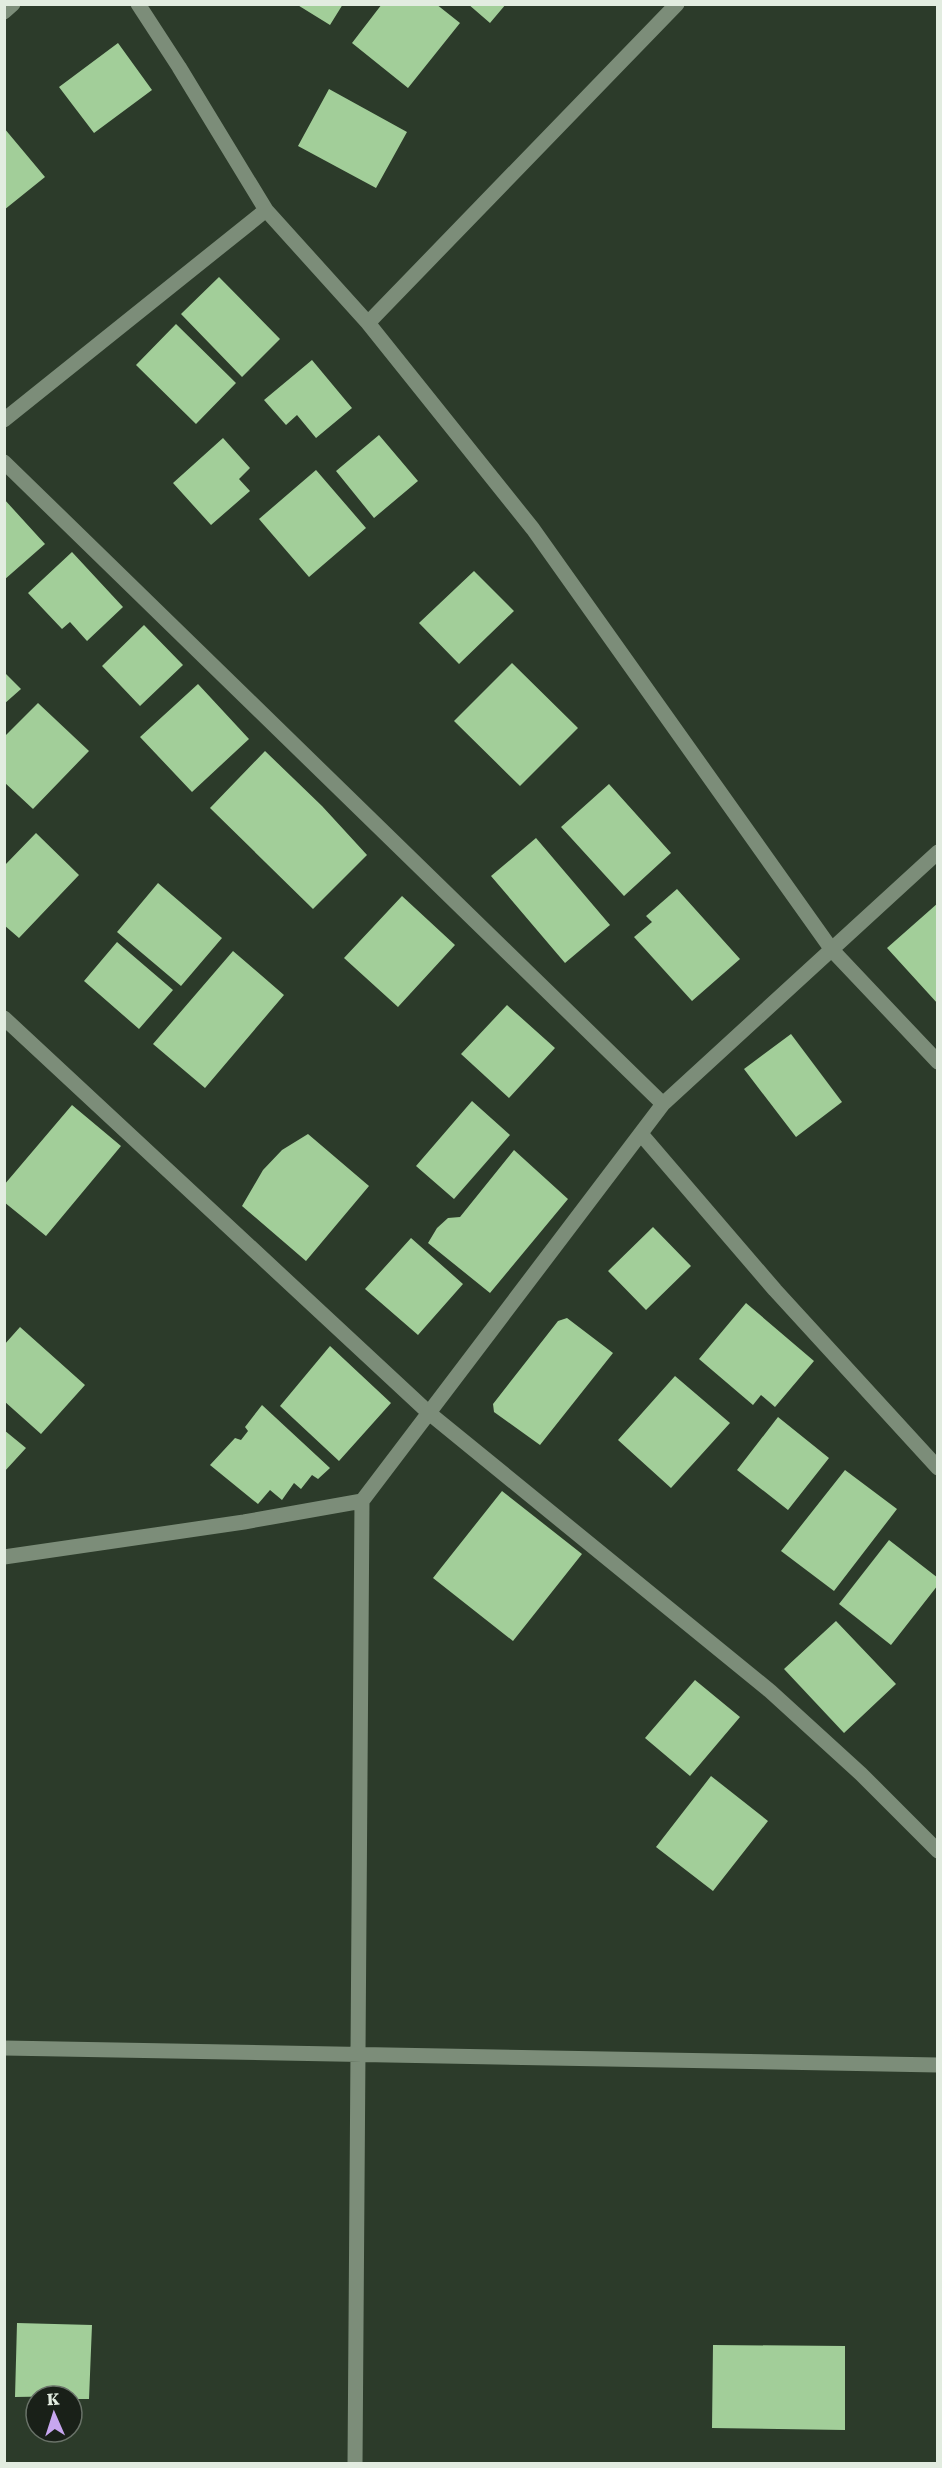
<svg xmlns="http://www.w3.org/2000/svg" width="942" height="2468" font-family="'Roboto Serif',serif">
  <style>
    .building { fill: #a2ce99 }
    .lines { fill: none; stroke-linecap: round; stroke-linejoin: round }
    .minor { stroke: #7c8d79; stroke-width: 15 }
  </style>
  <rect width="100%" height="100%" fill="#2c3b2a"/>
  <path class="building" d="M 296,4 L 343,4 L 330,25 Z
    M 382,4 L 436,4 L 460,23 L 408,88 L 352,43 Z
    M 468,4 L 506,4 L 490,23 Z
    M 118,43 L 152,90 L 94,133 L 59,87 Z
    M 329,89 L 407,132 L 376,188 L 298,146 Z
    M 4,128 L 45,177 L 4,210 Z
    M 219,277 L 280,339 L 242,377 L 181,314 Z
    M 176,324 L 236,383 L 196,424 L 136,365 Z
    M 312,360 L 352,408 L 316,438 L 297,415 L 286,425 L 264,400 Z
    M 379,435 L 418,481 L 374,518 L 336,471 Z
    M 223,438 L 250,468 L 239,479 L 250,491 L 211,525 L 173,483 Z
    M 316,470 L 366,528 L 309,577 L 259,519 Z
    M 4,499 L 45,544 L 4,580 Z
    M 72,552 L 123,607 L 87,641 L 70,622 L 62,629 L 28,593 Z
    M 474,571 L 514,611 L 459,664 L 419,623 Z
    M 144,625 L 183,665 L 140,706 L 102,666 Z
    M 512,663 L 578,728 L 520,786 L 454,721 Z
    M 4,672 L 21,689 L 4,704 Z
    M 198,684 L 249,739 L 192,792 L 140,737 Z
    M 38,703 L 89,751 L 33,809 L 4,782 L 4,737 Z
    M 265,751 L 322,806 L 367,855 L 313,909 L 210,808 Z
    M 609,784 L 671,853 L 624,896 L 561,827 Z
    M 36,833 L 79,875 L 19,938 L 4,925 L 4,866 Z
    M 536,838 L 610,925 L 565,963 L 491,876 Z
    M 158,883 L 222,938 L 181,986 L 117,932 Z
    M 677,889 L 740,959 L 692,1001 L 634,937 L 652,922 L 646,916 Z
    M 402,896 L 455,945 L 398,1007 L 344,958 Z
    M 938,903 L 938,1004 L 887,948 Z
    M 117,942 L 173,990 L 139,1029 L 84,981 Z
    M 233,951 L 284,995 L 205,1088 L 153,1044 Z
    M 507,1005 L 555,1048 L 509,1098 L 461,1054 Z
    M 791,1034 L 842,1102 L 796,1137 L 744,1069 Z
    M 472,1101 L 510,1135 L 454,1199 L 416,1166 Z
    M 72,1105 L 121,1146 L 46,1236 L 4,1202 L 4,1185 Z
    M 308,1134 L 369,1186 L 306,1261 L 242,1206 L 263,1170 L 282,1150 Z
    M 514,1150 L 568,1199 L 490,1293 L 428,1243 L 437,1228 L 448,1218 L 460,1217 Z
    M 653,1227 L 691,1266 L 646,1310 L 608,1271 Z
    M 411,1238 L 463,1284 L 418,1335 L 365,1289 Z
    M 746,1303 L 814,1361 L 775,1407 L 761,1395 L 753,1405 L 699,1359 Z
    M 567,1318 L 613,1353 L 540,1445 L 494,1412 L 493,1404 L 558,1321 Z
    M 20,1327 L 85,1385 L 41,1434 L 4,1401 L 4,1345 Z
    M 330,1346 L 391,1403 L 339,1461 L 280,1406 Z
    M 675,1376 L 730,1423 L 671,1488 L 618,1440 Z
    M 262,1405 L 330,1468 L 318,1479 L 312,1475 L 301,1489 L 294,1483 L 282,1500 L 270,1490 L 258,1504 L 210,1465 L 235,1438 L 241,1440 L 248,1431 L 245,1427 Z
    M 778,1417 L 829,1458 L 788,1510 L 737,1470 Z
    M 4,1430 L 26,1448 L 4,1472 Z
    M 845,1470 L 897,1509 L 834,1591 L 781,1551 Z
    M 502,1491 L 582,1554 L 513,1641 L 433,1578 Z
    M 889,1540 L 938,1578 L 938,1585 L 891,1645 L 839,1604 Z
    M 836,1621 L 896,1684 L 844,1733 L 784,1669 Z
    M 695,1680 L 740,1717 L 690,1776 L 645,1738 Z
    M 711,1776 L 768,1821 L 713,1891 L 656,1847 Z
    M 17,2323 L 92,2325 L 89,2399 L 72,2399 L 72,2396 L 15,2397 Z
    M 713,2345 L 845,2346 L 845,2430 L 712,2428 Z"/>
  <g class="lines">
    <path class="minor" d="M 138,4 L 179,67 L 266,210 L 368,323 L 533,529 L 832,950 L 938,1062
      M 4,12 L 13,4
      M 368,323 L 677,4
      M 4,420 L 266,210
      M 4,462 L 663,1104
      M 4,1018 L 429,1413 L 770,1691 L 861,1774 L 938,1851
      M 641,1134 L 775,1290 L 938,1468
      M 4,1557 L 244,1522 L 362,1501 L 663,1104 L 938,852
      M 4,2048 L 938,2065
      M 355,2464 L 362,1501"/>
  </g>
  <rect width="942" height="2468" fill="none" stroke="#e2ece0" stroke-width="12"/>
  <g transform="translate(54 2414) rotate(357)"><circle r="28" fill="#192018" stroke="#697268" stroke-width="1.5"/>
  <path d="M0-4.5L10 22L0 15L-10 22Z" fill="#c7a6ef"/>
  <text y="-9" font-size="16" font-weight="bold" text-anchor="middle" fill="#e2ece0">K</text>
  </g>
</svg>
